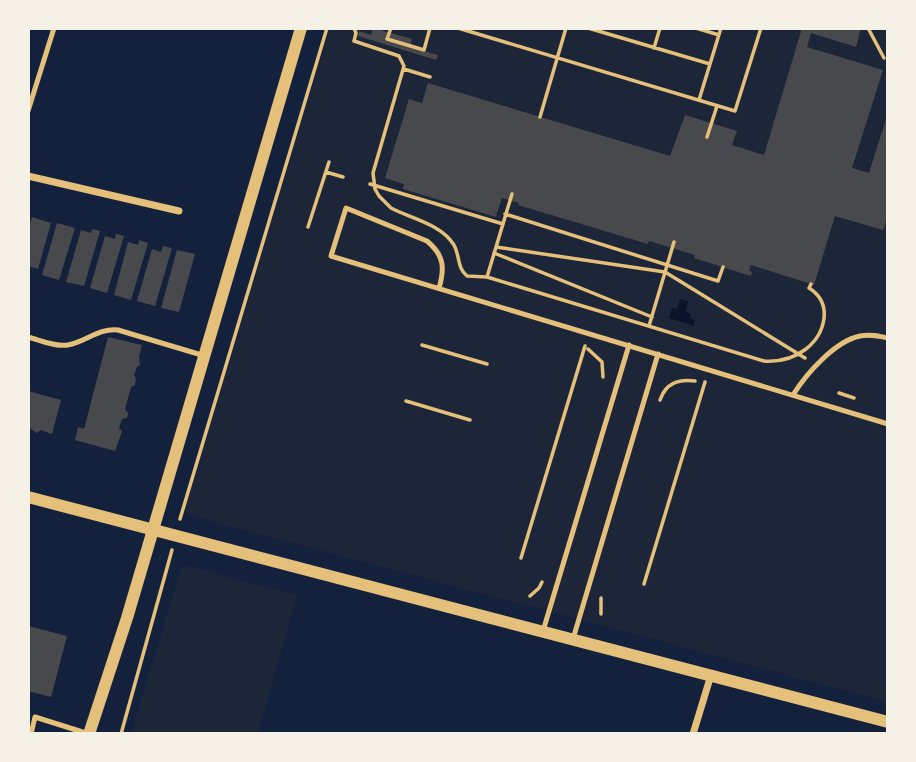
<svg xmlns="http://www.w3.org/2000/svg" width="916" height="762" font-family="'Space Grotesk',sans-serif">
  <style>
    .green { fill: #1d2539 }
    .water { fill: #0b132b }
    .building { fill: #48494c }
    .lines { fill: none; stroke-linecap: round; stroke-linejoin: round }
    .path { stroke: #e5c07b; stroke-width: 3.5 }
    .service { stroke: #e5c07b; stroke-width: 5 }
    .minor { stroke: #e5c07b; stroke-width: 7 }
    .tertiary { stroke: #e5c07b; stroke-width: 12 }
  </style>
  <rect width="100%" height="100%" fill="#14213d"/>
  <path class="green" d="M 330,28 L 888,28 L 888,702 L 189,515 L 186,512 L 187,502 Z
    M 182,565 L 297,595 L 258,734 L 131,734 Z"/>
  <path class="water" d="M 680,299 L 688,301 L 686,312 L 691,314 L 690,318 L 695,320 L 694,326 L 669,318 L 672,308 L 677,309 Z"/>
  <path class="building" d="M 373,28 L 412,39 L 410,47 L 438,55 L 436,60 L 358,36 L 359,31 L 371,35 Z
    M 802,28 L 861,28 L 856,47 L 811,33 L 807,47 L 883,70 L 852,168 L 869,173 L 886,119 L 888,120 L 888,216 L 883,230 L 835,216 L 814,285 L 751,265 L 749,271 L 752,272 L 751,276 L 694,258 L 695,255 L 649,241 L 648,244 L 518,205 L 519,203 L 502,198 L 497,213 L 494,214 L 497,214 L 496,217 L 403,189 L 404,184 L 385,178 L 409,99 L 422,103 L 428,83 L 670,156 L 685,115 L 737,131 L 732,145 L 764,155 Z
    M 32,217 L 51,223 L 38,269 L 28,266 L 28,232 Z
    M 57,223 L 75,228 L 59,280 L 42,275 Z
    M 92,229 L 100,231 L 84,286 L 66,282 L 81,230 L 91,233 Z
    M 116,234 L 124,236 L 107,293 L 90,288 L 105,236 L 115,239 Z
    M 139,240 L 148,243 L 131,300 L 114,295 L 128,242 L 138,245 Z
    M 163,246 L 172,248 L 155,306 L 137,301 L 152,249 L 161,252 Z
    M 177,250 L 195,254 L 179,312 L 161,308 Z
    M 108,337 L 142,345 L 139,357 L 140,365 L 137,367 L 134,375 L 136,379 L 135,385 L 131,387 L 125,409 L 128,413 L 127,418 L 122,419 L 119,428 L 122,431 L 115,451 L 75,440 L 78,427 L 84,429 Z
    M 28,391 L 61,400 L 52,434 L 41,430 L 37,433 L 28,427 Z
    M 28,626 L 67,636 L 51,697 L 28,691 Z"/>
  <g class="lines">
    <path class="path" d="M 354,28 L 356,33 L 354,41 L 399,56 L 404,66 L 373,173 L 375,189 L 379,196 L 391,208 C 412,219 441,224 454,245 C 460,256 457,268 467,276 L 487,277 L 764,361 C 779,362 793,359 806,349 C 826,333 833,303 809,288 L 811,284
      M 391,28 L 387,39 L 424,50 L 430,28
      M 458,28 L 735,111 L 761,28
      M 588,28 L 710,64
      M 696,28 L 719,35
      M 868,28 L 884,58
      M 654,48 L 660,28
      M 404,69 L 430,77
      M 699,100 L 721,28
      M 540,117 L 566,28
      M 707,137 L 717,106
      M 326,172 L 343,177
      M 370,184 L 503,224
      M 505,214 L 718,281 L 723,267
      M 308,227 L 329,162
      M 496,247 L 665,272 L 805,358
      M 494,253 L 652,317
      M 487,277 L 512,194
      M 649,326 L 674,242
      M 422,345 L 487,364
      M 588,349 L 602,362 L 603,377
      M 839,393 L 854,398
      M 660,400 C 666,383 678,379 695,381
      M 406,401 L 470,420
      M 180,519 L 327,28
      M 521,558 L 585,346
      M 644,584 L 705,382
      M 530,596 L 539,588 L 542,582
      M 601,598 L 601,614
      M 121,734 L 172,550"/>
    <path class="service" d="M 28,111 L 54,28
      M 439,288 C 445,268 444,255 427,241 L 346,208 L 331,256 L 888,424
      M 28,337 C 40,340 55,347 68,345 C 86,342 98,328 118,330 L 205,356
      M 793,395 C 806,374 835,341 860,336 C 870,334 879,336 888,338
      M 543,631 L 629,345
      M 573,639 L 658,354
      M 31,734 L 35,717 L 89,734"/>
    <path class="minor" d="M 28,176 L 179,211
      M 693,734 L 711,675"/>
    <path class="tertiary" d="M 28,497 L 888,722
      M 89,734 L 127,618 L 301,28"/>
  </g>
  <rect width="916" height="762" fill="none" stroke="#f6f1e7" stroke-width="60"/>
</svg>
